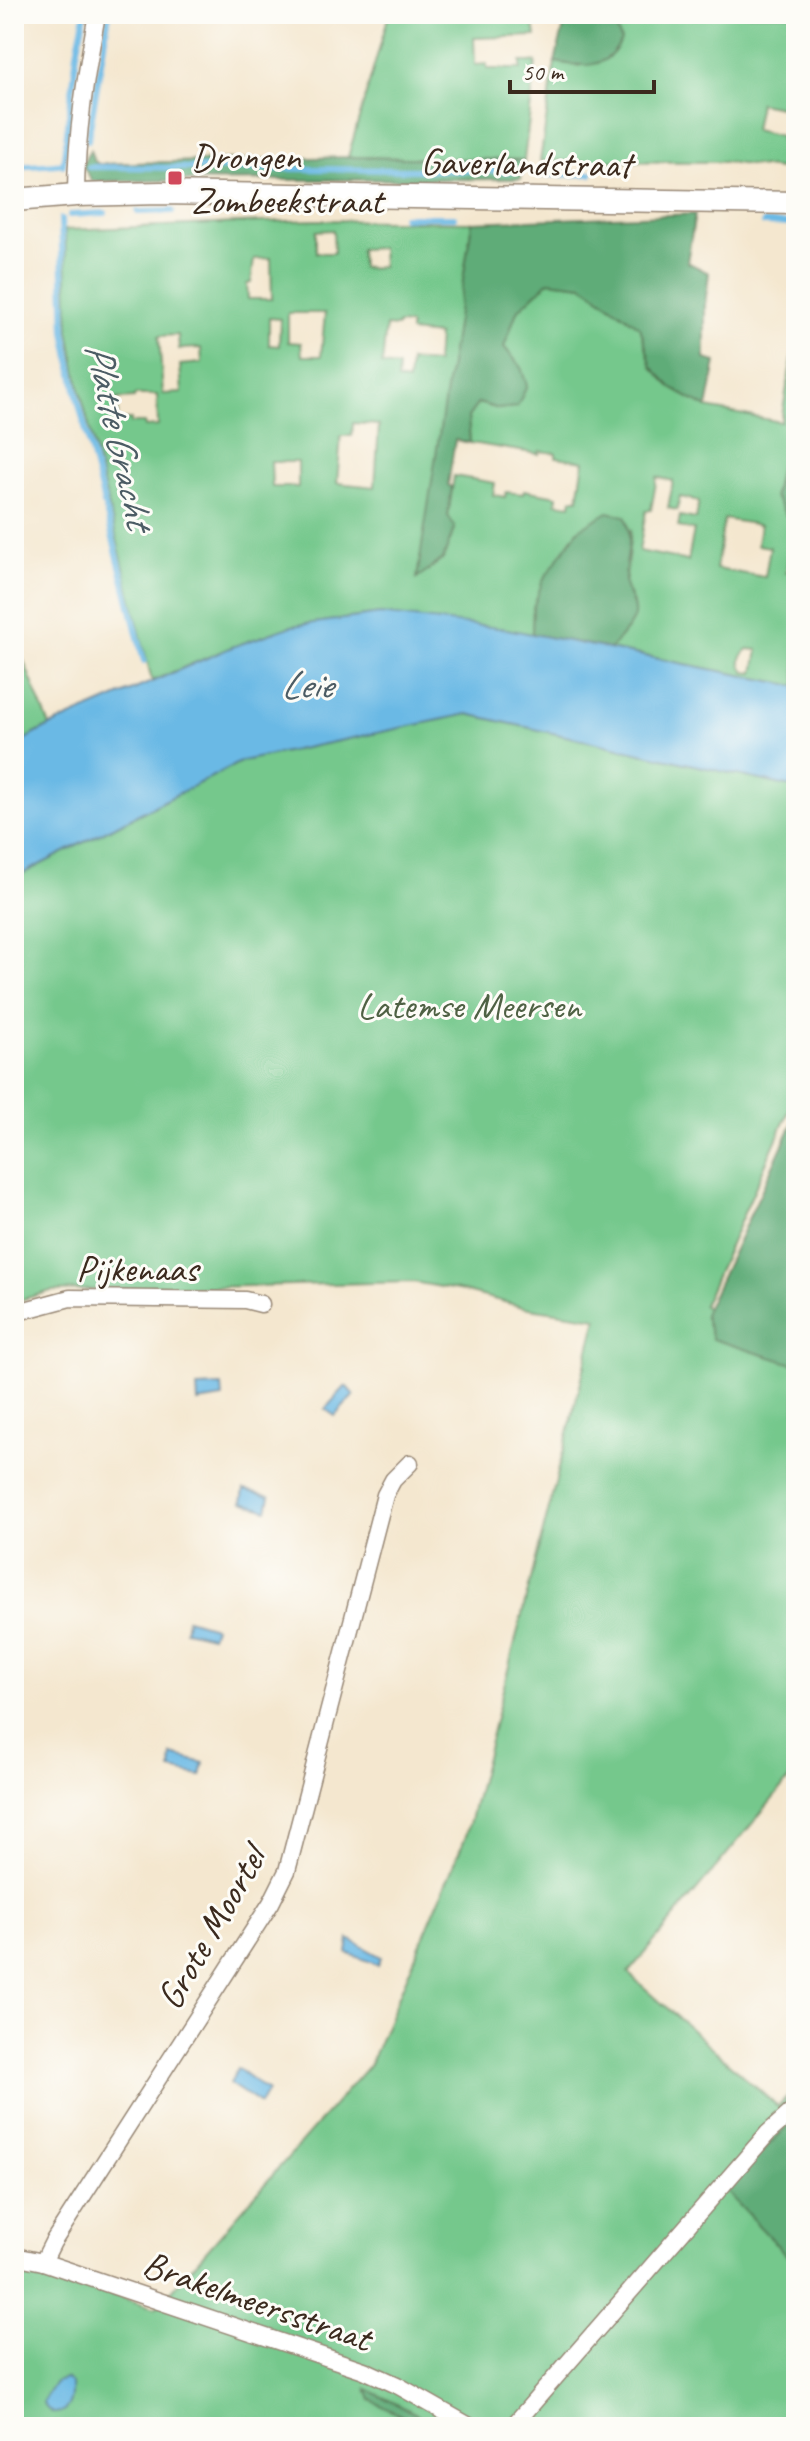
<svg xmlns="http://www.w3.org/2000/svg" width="810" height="2441" font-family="Caveat,sans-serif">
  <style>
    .green { fill: #74c88c; stroke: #587955; stroke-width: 2; fill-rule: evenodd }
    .forest { fill: #5fac78; stroke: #4d6b4b; stroke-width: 2 }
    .water { fill: #6bb9e5; stroke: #537282; stroke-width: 2 }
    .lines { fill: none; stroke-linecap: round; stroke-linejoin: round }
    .stream { stroke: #6bb9e5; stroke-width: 6 }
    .street-casing { stroke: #988876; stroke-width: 19 }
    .secondary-casing { stroke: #988876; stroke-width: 25 }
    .street { stroke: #fff; stroke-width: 16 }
    .secondary { stroke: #fff; stroke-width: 22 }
    .poi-dot { fill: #d1495b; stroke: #fdfcf7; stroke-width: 3 }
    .labels { text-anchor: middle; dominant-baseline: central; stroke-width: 6; stroke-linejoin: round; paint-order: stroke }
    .poi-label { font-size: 38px; fill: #3b2a1e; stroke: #fdfcf7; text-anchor: start }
    .street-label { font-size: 38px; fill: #3b2a1e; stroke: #fdfcf7 }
    .park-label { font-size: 38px; fill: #4f6144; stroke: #fdfcf7 }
    .water-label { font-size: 40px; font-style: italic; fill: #4c5c64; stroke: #fdfcf7 }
  </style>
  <rect width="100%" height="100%" fill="#fdfcf7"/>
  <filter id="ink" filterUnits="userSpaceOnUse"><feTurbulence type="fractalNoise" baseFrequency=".0125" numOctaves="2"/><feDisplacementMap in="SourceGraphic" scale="16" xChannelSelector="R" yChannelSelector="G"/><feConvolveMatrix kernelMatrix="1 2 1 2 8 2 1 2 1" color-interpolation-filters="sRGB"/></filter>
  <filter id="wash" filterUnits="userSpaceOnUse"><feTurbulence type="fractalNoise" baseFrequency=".006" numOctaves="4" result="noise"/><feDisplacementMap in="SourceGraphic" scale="32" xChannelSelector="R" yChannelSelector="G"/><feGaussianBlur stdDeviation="1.8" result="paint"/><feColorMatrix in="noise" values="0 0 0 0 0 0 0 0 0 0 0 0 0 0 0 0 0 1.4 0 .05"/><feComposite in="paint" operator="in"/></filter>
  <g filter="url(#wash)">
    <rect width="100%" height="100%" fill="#f4e7cf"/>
    <path class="green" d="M 389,14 L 505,14 L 534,25 L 536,36 L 474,38 L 475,65 L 487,64 L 487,69 L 521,69 L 521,62 L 536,62 L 524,160 L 348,157 Z
      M 584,14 L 796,14 L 796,110 L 759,103 L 754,130 L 781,136 L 780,141 L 793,144 L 796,128 L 796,171 L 725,162 L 540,161 L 555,62 L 580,66 L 617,30 L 582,21 Z
      M 314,220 L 472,222 L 418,578 L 443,559 L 455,527 L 448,516 L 454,476 L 495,483 L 493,495 L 505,497 L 506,492 L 523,494 L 524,490 L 557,496 L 556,503 L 571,505 L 572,499 L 578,499 L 584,461 L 556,457 L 556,453 L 539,451 L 539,454 L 470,443 L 468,417 L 478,403 L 499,409 L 521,367 L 504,347 L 517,311 L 549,281 L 583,285 L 640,327 L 652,367 L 673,389 L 707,408 L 781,422 L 796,333 L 796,432 L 787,432 L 774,496 L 796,528 L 796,544 L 790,546 L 786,572 L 796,569 L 796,686 L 610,649 L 634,616 L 633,603 L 625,586 L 631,530 L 579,529 L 533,608 L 532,634 L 380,614 L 292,626 L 232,647 L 152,681 L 80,390 L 69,331 L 65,230 ZM 333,230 L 334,253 L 316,253 L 316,231 ZM 381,248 L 382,267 L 361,268 L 360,249 ZM 271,258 L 272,299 L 248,299 L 247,284 L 251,283 L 254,259 ZM 288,313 L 325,313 L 321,356 L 302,356 L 301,343 L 288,342 ZM 269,318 L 280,319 L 279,346 L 269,345 ZM 398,324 L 410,325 L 410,332 L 438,335 L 436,363 L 410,361 L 408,382 L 397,380 L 398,367 L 382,365 L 386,326 L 397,327 ZM 178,335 L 179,349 L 201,348 L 202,363 L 180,365 L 182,393 L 163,394 L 159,336 ZM 135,395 L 157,395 L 158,426 L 145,427 L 144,423 L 131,423 L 131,420 L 118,420 L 117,399 L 134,398 ZM 353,423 L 379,425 L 375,487 L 337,483 L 341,436 L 352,436 ZM 271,462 L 298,462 L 298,487 L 272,487 ZM 657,477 L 673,481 L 668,508 L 677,510 L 680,497 L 699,501 L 696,519 L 680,516 L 678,527 L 694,530 L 688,561 L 639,551 L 646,511 L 651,510 ZM 724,519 L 760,525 L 757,545 L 770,547 L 765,577 L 716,569 ZM 748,649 L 758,650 L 754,673 L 745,672 C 738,661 740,657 748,649 Z
      M 14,637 L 50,726 L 14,745 Z
      M 468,714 L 796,788 L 796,1095 L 703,1306 L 796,1343 L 796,1771 L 628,1973 L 778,2107 L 796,2088 L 796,2427 L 14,2427 L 14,2265 L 156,2308 L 370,2064 L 466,1836 L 597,1318 L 523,1307 L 463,1291 L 413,1282 L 51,1291 L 14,1302 L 14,878 L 242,761 Z"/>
    <path class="forest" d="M 567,14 L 584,14 L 582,21 L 617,30 L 621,40 C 608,70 582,67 555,62 Z
      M 90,150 L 94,161 L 99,164 L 348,157 L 524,160 L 521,179 L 92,181 L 82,165 Z
      M 695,214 L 687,262 L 709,273 L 705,304 L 705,359 L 716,362 L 707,408 L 673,389 L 652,367 L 640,327 L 583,285 L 549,281 L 517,311 L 504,347 L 521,367 L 527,386 L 517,407 L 499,409 L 478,403 L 468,417 L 470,443 L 455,440 L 448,485 L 452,487 L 448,516 L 455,527 L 443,559 L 417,578 L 472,222 Z
      M 787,432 L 796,432 L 794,528 L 774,496 Z
      M 608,512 L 625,516 C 635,539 624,559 625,583 C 626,595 638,606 633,619 C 628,630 618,640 610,649 L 532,634 L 533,608 L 543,580 L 579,529 Z
      M 796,1116 L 796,1365 L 712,1339 L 704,1314 Z
      M 796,2118 L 796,2263 L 795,2264 L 724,2189 Z
      M 367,2389 L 442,2427 L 423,2427 L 371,2400 Z"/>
    <path class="water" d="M 380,614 L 507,629 L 796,686 L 796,788 L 468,714 L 242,761 L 14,878 L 14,745 L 50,726 L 232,647 L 292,626 Z
      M 222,1386 L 223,1398 L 198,1402 L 197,1387 Z
      M 346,1386 L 354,1395 L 335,1416 L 325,1409 Z
      M 244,1490 L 270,1496 L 267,1510 L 242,1502 Z
      M 187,1619 L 214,1627 L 211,1636 L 185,1630 Z
      M 172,1755 L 204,1763 L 201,1776 L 171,1770 Z
      M 349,1939 L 381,1957 L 378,1965 L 347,1953 Z
      M 237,2068 L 268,2091 L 260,2104 L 230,2084 Z
      M 65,2379 L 71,2384 C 72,2398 70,2414 52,2413 L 44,2406 L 43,2401 L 55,2382 Z"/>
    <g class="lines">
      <path class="stream" d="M 88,140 L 109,14
        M 63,165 L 77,52 L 85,14
        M 14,167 L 58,164
        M 89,167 L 514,171
        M 540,175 L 591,174
        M 138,212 L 172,211
        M 70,215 L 105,213
        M 404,217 L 454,217
        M 61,219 L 65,332 L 78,400 L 144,661
        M 764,223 L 796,224"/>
    </g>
  </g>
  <g filter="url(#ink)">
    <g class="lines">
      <defs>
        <path id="street" d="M 76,195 C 76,134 86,74 97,14
          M 14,1313 L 70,1298 L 245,1300 L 261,1304
          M 14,2256 L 43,2262 L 364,2370 L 397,2385 L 471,2427
          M 43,2262 L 53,2242 L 271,1903 L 287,1871 L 385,1495 L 393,1480 L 410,1463
          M 512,2427 L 768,2133 L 796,2108"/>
        <path id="secondary" d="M 14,200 L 76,195 L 161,193 L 796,203"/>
      </defs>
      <use href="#street" class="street-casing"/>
      <use href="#secondary" class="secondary-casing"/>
      <use href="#street" class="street"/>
      <use href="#secondary" class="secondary"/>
    </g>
  </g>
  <rect class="poi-dot" x="167" y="170" width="16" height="16" rx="4"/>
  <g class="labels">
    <g class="poi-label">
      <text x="191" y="156">Drongen<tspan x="191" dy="44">Zombeekstraat</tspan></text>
    </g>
    <g class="street-label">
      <text transform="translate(526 163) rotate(1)">Gaverlandstraat</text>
      <text x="137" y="1268">Pijkenaas</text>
      <text transform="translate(211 1928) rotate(-60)">Grote Moortel</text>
      <text transform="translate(257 2301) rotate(19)">Brakelmeersstraat</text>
    </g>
    <g class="park-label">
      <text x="469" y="1005">Latemse Meersen</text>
    </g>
    <g class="water-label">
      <text transform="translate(119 435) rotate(77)">Platte Gracht</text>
      <text x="306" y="685">Leie</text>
    </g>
  </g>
  <rect width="810" height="2441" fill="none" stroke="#fdfcf7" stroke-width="48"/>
  <path d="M510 80v12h144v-12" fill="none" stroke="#3b2a1e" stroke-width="4"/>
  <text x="522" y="80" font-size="24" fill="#3b2a1e" stroke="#fdfcf7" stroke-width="6" paint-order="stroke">50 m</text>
</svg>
